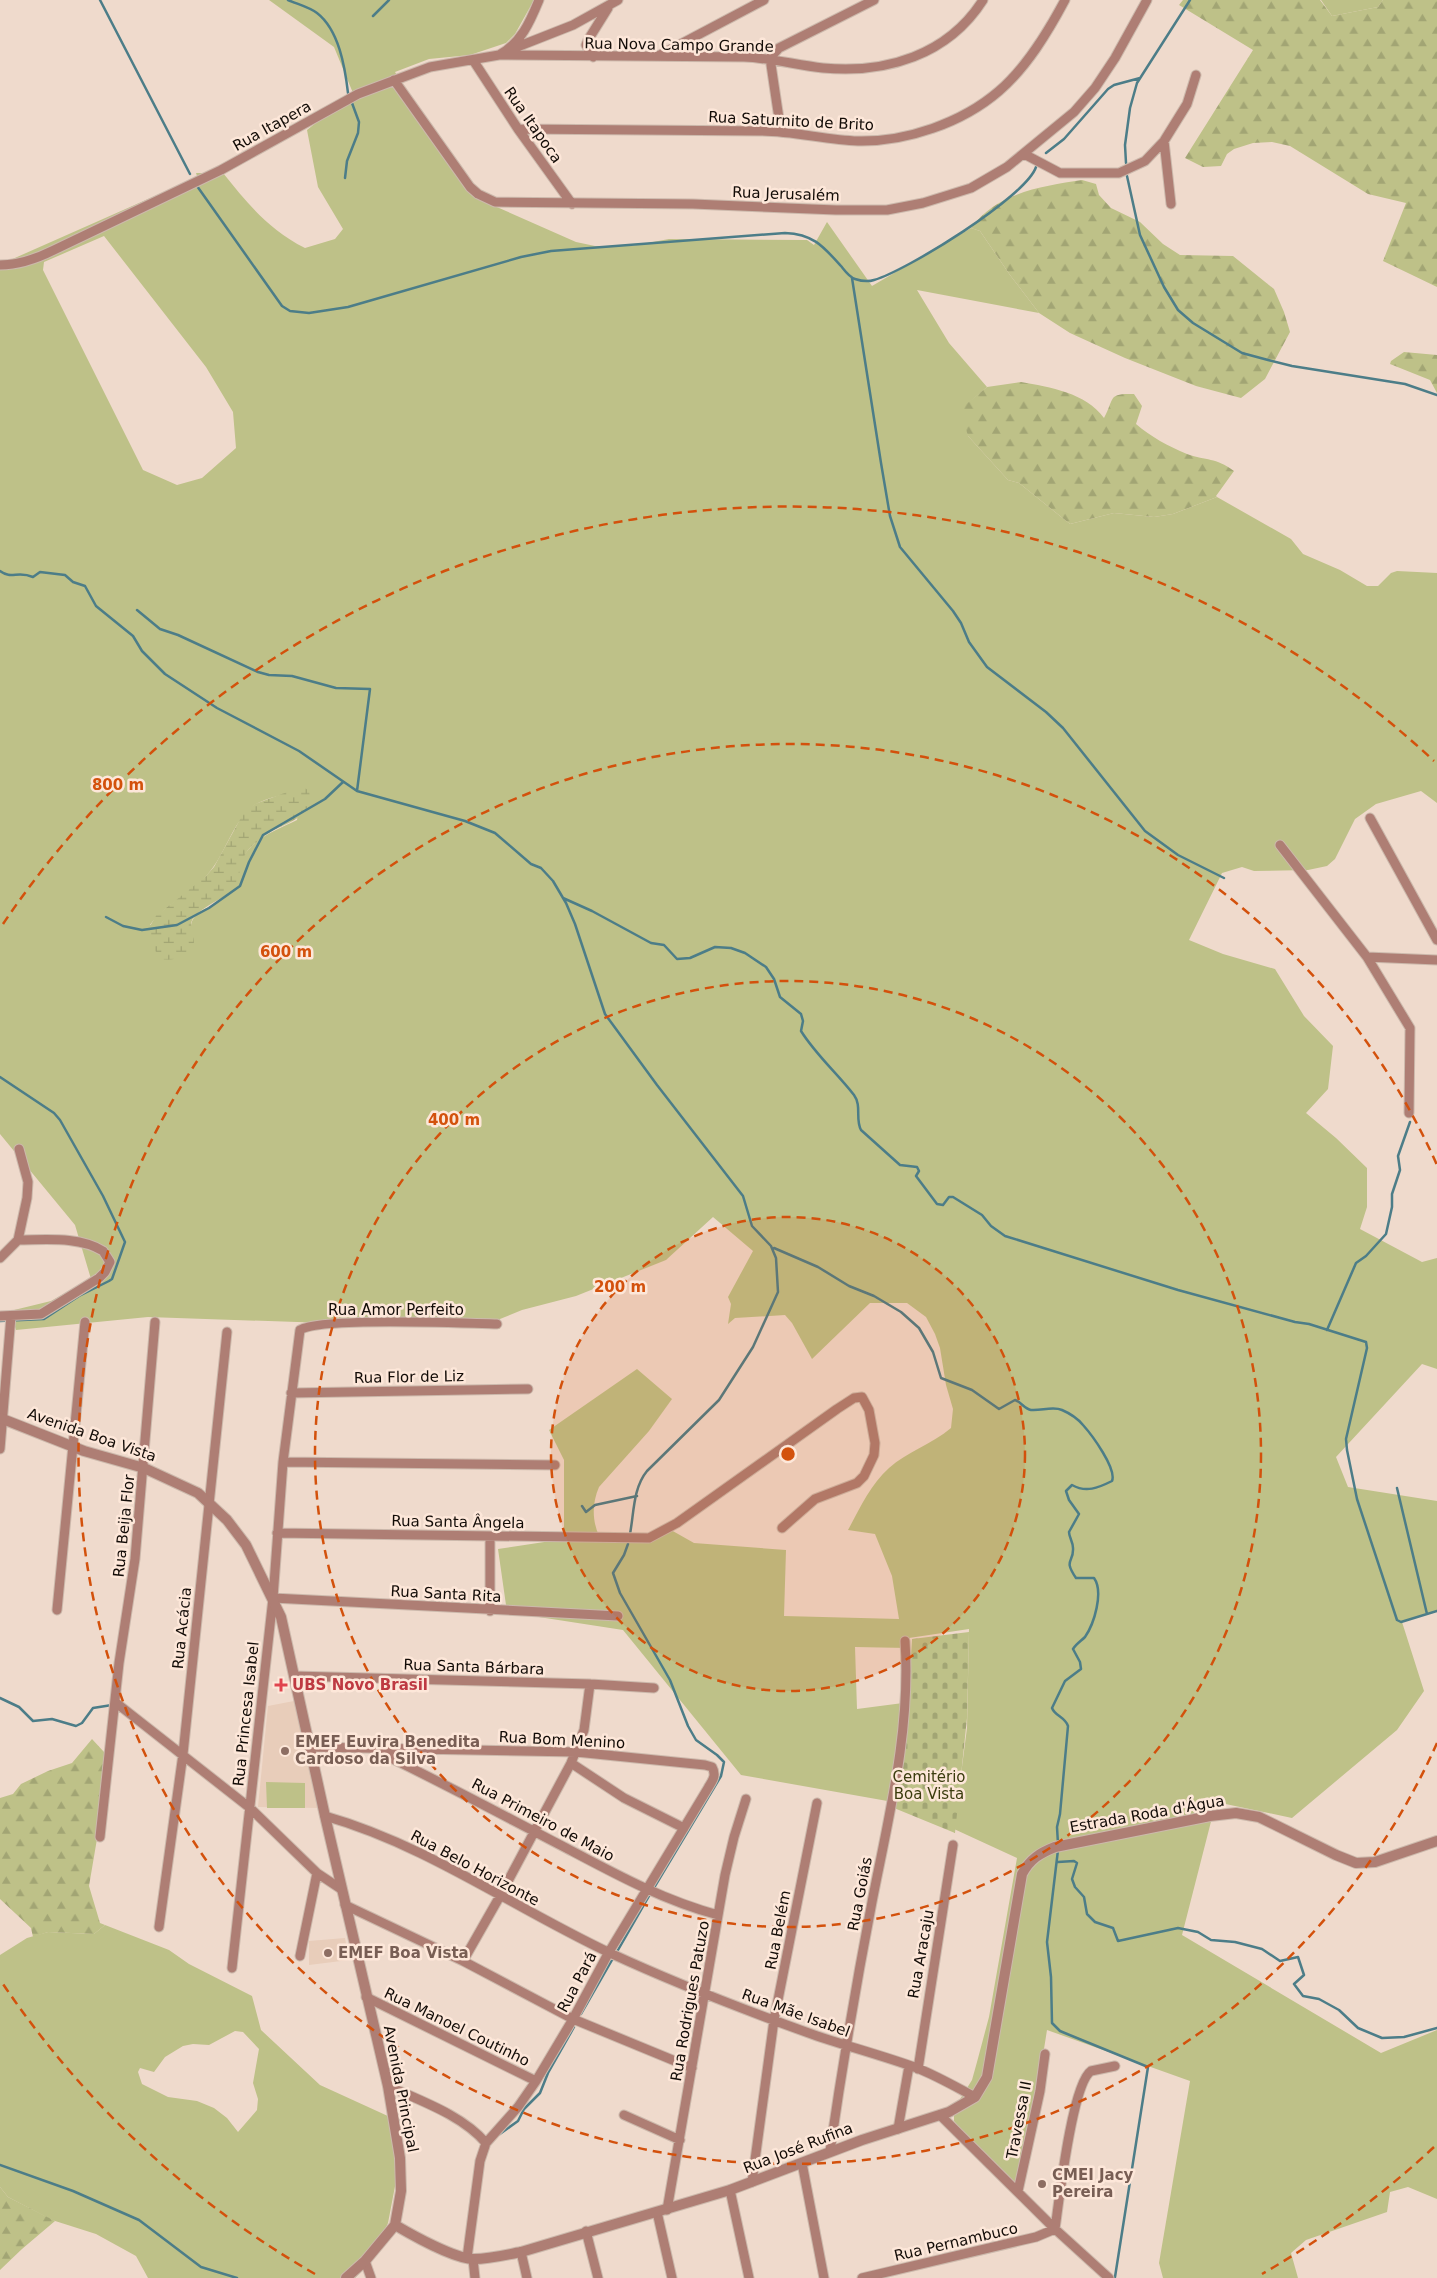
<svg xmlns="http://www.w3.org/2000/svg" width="1437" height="2278" font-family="'DejaVu Sans',sans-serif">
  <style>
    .built { fill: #e8cdba }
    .green { fill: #bec188; fill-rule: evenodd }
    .forest { fill: url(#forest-firs) }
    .wetland { fill: url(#wetland-marsh) }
    .cemetery { fill: url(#cemetery-stones) }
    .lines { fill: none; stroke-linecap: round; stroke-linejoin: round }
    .stream { stroke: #4c7d88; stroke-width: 2.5 }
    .minor-casing { stroke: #ccb9ac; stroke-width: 11 }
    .tertiary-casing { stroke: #ccb9ac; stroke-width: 12 }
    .minor { stroke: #ae7e74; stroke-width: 9 }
    .tertiary { stroke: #ae7e74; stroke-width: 10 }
    .ring { fill: none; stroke: #d3510c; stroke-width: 2.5; stroke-dasharray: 9 6 }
    .health-dot { fill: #e0444e; stroke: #fde7d9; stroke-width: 2 }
    .education-dot { fill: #8d6e63; stroke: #fde7d9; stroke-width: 2 }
    .labels { text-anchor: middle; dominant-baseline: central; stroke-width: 5; stroke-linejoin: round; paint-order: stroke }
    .street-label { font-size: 15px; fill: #130c07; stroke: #fde7d9 }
    .health-label { font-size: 15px; font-weight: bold; fill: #be3a42; stroke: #fde7d9; text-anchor: start }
    .education-label { font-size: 15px; font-weight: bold; fill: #785e54; stroke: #fde7d9; text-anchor: start }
    .park-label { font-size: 15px; fill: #3b3c0e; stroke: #fde7d9 }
    .centre { fill: #d3510c; stroke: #fde7d9; stroke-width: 2.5 }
    .ring-label { font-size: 15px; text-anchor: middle; font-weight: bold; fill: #d3510c; stroke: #fde7d9; stroke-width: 5; stroke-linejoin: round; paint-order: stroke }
  </style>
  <defs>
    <pattern id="forest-firs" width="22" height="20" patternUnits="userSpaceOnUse" patternTransform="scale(1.25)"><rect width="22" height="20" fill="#bec188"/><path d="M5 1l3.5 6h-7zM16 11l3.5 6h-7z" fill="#a2a574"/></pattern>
    <pattern id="wetland-marsh" width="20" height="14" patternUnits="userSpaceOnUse" patternTransform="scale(1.25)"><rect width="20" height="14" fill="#bec188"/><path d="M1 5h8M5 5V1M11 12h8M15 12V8" fill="none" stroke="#a2a574"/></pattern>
    <pattern id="cemetery-stones" width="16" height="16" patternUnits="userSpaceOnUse" patternTransform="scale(1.25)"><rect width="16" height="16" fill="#bec188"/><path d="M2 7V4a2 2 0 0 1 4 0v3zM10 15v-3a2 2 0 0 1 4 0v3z" fill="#a2a574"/></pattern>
  </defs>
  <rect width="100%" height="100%" fill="#efdacc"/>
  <path class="built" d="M 294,1701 L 319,1808 L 258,1807 L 268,1706 Z
    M 345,1938 L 349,1960 L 309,1965 L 309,1941 Z"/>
  <path class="green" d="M 269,0 L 534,0 L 515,34 L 506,43 L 470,55 L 429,59 L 395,72 L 462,181 L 490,204 L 576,242 L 595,246 L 631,246 L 669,239 L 807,240 L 814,245 L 827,222 L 872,286 L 971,228 L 980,231 L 1010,275 L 1039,313 L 917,290 L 949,343 L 987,387 L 966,405 L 968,436 L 1008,480 L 1019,483 L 1070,524 L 1114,513 L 1154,517 L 1173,514 L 1217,497 L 1291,539 L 1303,554 L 1340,570 L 1367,586 L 1378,586 L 1391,573 L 1397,571 L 1437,573 L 1437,803 L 1421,791 L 1376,804 L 1355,819 L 1335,859 L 1327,866 L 1308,870 L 1254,871 L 1242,867 L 1222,873 L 1189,940 L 1223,954 L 1275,969 L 1304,1016 L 1333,1046 L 1328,1089 L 1306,1113 L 1336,1138 L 1367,1168 L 1367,1207 L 1360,1229 L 1422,1262 L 1437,1258 L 1437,1369 L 1422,1364 L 1336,1457 L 1348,1487 L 1437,1501 L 1437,1611 L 1402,1622 L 1424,1691 L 1397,1730 L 1292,1818 L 1216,1802 L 1182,1935 L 1381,2053 L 1437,2030 L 1437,2199 L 1408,2187 L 1390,2192 L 1387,2212 L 1306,2240 L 1291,2253 L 1298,2278 L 1163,2278 L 1159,2263 L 1190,2081 L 1047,2030 L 1022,2188 L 980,2154 L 954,2121 L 954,2109 L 972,2080 L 977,2062 L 989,2017 L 1017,1858 L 954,1829 L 967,1728 L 969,1629 L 909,1638 L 907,1648 L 855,1647 L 857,1709 L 903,1703 L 893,1802 L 741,1775 L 623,1630 L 507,1612 L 498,1549 L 564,1539 L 564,1460 L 549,1430 L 637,1369 L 672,1399 L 649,1431 L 599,1487 C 592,1503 592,1520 599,1536 L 640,1539 L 671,1530 L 694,1543 L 786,1550 L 784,1616 L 899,1619 L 892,1576 L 875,1534 L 848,1530 C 860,1508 870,1485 889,1468 C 907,1452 932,1444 951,1428 L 953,1409 L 946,1385 L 940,1348 L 935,1334 L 926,1317 L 907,1303 L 870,1303 L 812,1359 L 792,1323 L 785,1315 L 735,1318 L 728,1324 L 731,1304 L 728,1297 L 753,1251 L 713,1217 L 666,1260 L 576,1296 L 522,1310 L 500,1319 L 500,1329 L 148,1317 L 16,1330 L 10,1311 L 51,1301 L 91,1279 L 75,1225 L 0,1134 L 0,260 L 8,261 L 182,184 L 197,176 L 196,173 L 223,173 C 248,204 268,229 305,248 L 335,239 L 343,229 L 318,187 L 307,130 L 353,93 L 334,47 ZM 104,236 L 206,367 L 233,412 L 236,448 L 202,478 L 177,485 L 143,470 L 43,270 L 44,262 ZM 303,787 L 297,820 C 277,830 255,837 243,857 C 236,869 234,885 225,896 C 216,908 195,907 191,925 L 150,925 C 165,904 190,895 207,875 C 226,854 231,824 253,806 C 265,797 289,795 303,787 Z
    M 1321,0 L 1383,0 L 1378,7 L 1332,16 Z
    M 266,1782 L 305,1783 L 305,1808 L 267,1808 Z
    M 105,1925 L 169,1950 L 189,1964 L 252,1996 L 261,2030 L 320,2085 L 390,2117 L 397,2149 L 396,2181 L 388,2223 L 371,2262 L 355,2278 L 148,2278 L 136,2256 L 96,2234 L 52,2220 L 8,2197 L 0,2187 L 0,1955 L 27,1938 L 48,1932 L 94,1934 ZM 235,2031 L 243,2032 L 259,2049 L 253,2083 L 258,2099 L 257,2110 L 238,2132 L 227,2118 L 214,2108 L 197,2101 L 168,2097 L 142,2084 L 138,2072 L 140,2068 L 154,2072 L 165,2057 L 183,2046 L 193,2044 L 209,2045 Z"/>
  <path class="forest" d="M 1183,0 L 1320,0 L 1332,16 L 1378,7 L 1383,0 L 1437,0 L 1437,287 L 1383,261 L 1406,203 L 1368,194 L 1290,146 L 1272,142 L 1253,143 L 1234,149 L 1227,154 L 1221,166 L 1203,167 L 1185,158 L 1253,50 L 1179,5 Z
    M 1082,180 L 1096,184 L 1099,195 L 1111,208 L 1140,222 L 1163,244 L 1180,255 L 1233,256 L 1274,289 L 1284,312 L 1290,332 L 1265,379 L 1241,398 L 1196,386 L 1125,358 L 1070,333 L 1039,313 L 1010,275 L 980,231 L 971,228 C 996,193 1042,186 1082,180 Z
    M 1404,352 L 1437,355 L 1437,393 L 1430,380 L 1390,364 L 1391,361 Z
    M 1021,382 C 1050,387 1086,393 1104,418 C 1115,398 1107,393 1134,394 L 1142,406 L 1136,424 C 1151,437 1168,446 1187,454 C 1207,461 1215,457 1234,471 L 1216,496 L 1217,497 L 1173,514 L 1154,517 L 1114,513 L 1070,524 L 1019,483 L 1008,480 L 968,436 L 962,415 L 965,405 L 987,387 Z
    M 92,1739 L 104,1752 L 107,1780 L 89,1886 L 100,1923 L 105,1925 L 94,1934 L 48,1932 L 33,1937 L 31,1928 L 0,1899 L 0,1798 L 13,1794 L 21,1784 L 48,1771 L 72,1763 Z
    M 0,2187 L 8,2197 L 55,2221 L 22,2249 L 0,2270 Z"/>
  <path class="wetland" d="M 303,786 L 309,791 C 314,816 289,822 272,831 C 265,835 259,840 253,845 C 237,858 242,879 233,889 C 224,900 191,910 191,925 C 191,931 194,937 194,944 C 184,956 176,962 159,959 L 150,938 L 150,926 L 156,916 L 205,877 L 214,867 L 244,812 L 255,804 Z"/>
  <path class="cemetery" d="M 969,1632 L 967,1718 L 955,1833 L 894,1808 L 907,1722 L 912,1639 Z"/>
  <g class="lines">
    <path class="stream" d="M 100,0 L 190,174
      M 288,0 C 297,4 309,7 317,13 C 339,30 345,67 348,93
      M 373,16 L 389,0
      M 1046,153 L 1064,139 L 1108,89 L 1114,85 L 1140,78
      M 1126,163 L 1125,145 L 1130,108 L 1137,83 L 1190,0
      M 1127,176 L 1140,235 L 1164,287 L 1178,310 L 1193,323 L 1242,353 L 1268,360 L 1292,366 L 1405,384 L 1437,395
      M 345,178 L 347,161 L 358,133 L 359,122 L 352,103
      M 197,186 L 282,306 L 290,311 L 309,313 L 348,307 L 521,257 L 551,251 L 785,233 C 813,234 823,246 841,266 C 845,271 849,277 855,279 C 861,281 868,282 874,280 C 906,271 1026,197 1036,167
      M 852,278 L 881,463 L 890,516 L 900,547 L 953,611 L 961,623 L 969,642 L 987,667 L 1046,712 L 1063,728 L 1145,831 L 1178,855 L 1224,878
      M 0,571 C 12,580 17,570 33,577 L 40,572 L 65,575 L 73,582 L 85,586 L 96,606 L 133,636 L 142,651 L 165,674 L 217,708 L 299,751 L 357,791 L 465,821 L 495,833 L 531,864 L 541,868 L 553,881 L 566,903 L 575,924 L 605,1014 L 657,1085 L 743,1196 L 752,1226 L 771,1246 L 776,1258 L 778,1292 L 753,1347 L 719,1400 L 647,1471 C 633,1488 634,1513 630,1534
      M 137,610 L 160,629 L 178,635 L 258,672 L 269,675 L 292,676 L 336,688 L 370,689 L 357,791
      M 563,898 L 592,911 L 651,943 L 664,945 L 677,959 L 690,958 L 715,947 L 731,948 L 745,953 L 766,967 L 774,979 L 780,997 L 801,1014 L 803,1021 L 801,1031 C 816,1055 837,1073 854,1095 C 862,1106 855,1119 861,1130 L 900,1165 L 917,1167 L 919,1171 L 916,1176 L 937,1204 L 943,1205 L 949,1197 L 953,1197 L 982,1215 L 991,1226 L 1005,1236 L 1178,1290 L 1295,1322 L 1309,1324 L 1366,1342 L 1367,1348 L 1346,1439 L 1347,1450 L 1357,1499 L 1397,1620 L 1401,1622 L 1437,1611
      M 106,917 L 123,926 L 142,930 L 177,925 L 209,908 L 240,886 L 249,862 L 263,835 L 325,799 L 343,782
      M 0,1077 L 54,1113 L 60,1120 L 103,1196 L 125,1242 L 112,1279 L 109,1281 L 79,1296 L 44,1319 L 0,1321
      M 774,1248 L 818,1267 L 849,1286 L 874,1296 L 901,1312 L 919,1328 L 933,1352 L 941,1378 L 972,1390 L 999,1409 L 1015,1400 C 1021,1402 1025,1409 1031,1410 C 1041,1411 1053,1406 1062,1410 C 1069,1413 1078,1419 1083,1425 C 1092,1435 1117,1469 1112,1481 C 1098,1488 1086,1493 1072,1485 L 1066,1491 L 1069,1500 L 1079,1514 L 1069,1532 C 1069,1537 1073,1542 1073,1548 C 1074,1563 1063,1559 1076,1578 L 1094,1578 C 1104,1592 1094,1624 1085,1637 C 1081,1641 1076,1644 1073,1649 L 1080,1662 L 1081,1669 L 1065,1681 L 1052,1708 C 1055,1716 1065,1717 1068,1726 L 1060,1814 L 1057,1827 L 1058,1844
      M 1327,1330 L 1356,1263 L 1366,1256 L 1386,1234 L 1392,1207 L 1392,1194 L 1400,1170 L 1398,1156 L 1410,1122
      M 1397,1488 L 1427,1614
      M 582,1506 L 586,1512 L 595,1505 L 637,1496
      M 628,1544 L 624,1555 L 613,1573 L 620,1593 L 670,1680 L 688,1726 L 696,1740 L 717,1755 L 724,1762 L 721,1776 L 655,1886
      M 0,1698 L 19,1707 L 33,1721 L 52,1719 L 76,1726 L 82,1723 L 93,1708 L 112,1705
      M 1058,1850 L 1047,1942 L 1051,1977 L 1052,2023 L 1060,2031 L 1148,2067 L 1115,2277
      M 1058,1862 L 1074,1861 L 1077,1863 L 1072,1879 L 1075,1887 L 1084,1897 L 1087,1914 L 1095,1922 L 1113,1928 L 1118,1941 L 1178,1928 L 1198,1932 L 1211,1940 L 1235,1942 L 1262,1949 L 1280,1961 L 1298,1957 L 1304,1975 L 1294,1984 L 1303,1996 L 1319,1999 L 1339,2010 L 1358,2028 L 1382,2038 L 1404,2037 L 1437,2028
      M 618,1950 L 649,1896
      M 581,2014 L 612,1960
      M 497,2136 L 518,2121 L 524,2109 L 540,2093 L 548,2073 L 574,2027
      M 0,2165 L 73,2191 L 139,2220 L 201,2267 L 237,2278"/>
    <defs>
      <path id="minor" d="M 512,49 L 573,25 L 618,0
        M 501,55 L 744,57 C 771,58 796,65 823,68 C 886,74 948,55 983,0
        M 658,56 L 764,0
        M 593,57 L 586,45 L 588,40 L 608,8
        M 473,60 L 518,129 L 572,204
        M 394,80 L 470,187 L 478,194 L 495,202 L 693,204 L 836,210 L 887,210 L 923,203 L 971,188 L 1007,167 L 1074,112 L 1095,88 L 1115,58 L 1147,0
        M 518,129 C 599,130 680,130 760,131 C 793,131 826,140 858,141 C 906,142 962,123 999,91 C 1027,67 1048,32 1065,0
        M 781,132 L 770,58 L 779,48 L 874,0
        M 1164,141 L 1171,204
        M 1024,154 L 1060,173 L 1119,173 L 1145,161 L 1164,141 L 1187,104 L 1196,75
        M 0,265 C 18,265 38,258 54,250 L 221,170 L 358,94 L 430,67 L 499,55 C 521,43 530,22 539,0
        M 1370,818 L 1437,940
        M 1280,845 L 1367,957 L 1410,1028 L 1409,1113
        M 1367,957 L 1437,960
        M 0,1258 L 18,1240 L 27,1198 L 28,1182 L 19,1149
        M 0,1316 L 41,1314 L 99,1278 L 105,1272 L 110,1262 L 103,1251 C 79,1236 45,1240 18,1240
        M 291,1393 L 528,1389
        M 0,1449 L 11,1316
        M 283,1462 L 555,1465
        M 277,1533 L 649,1538 L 677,1523 L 837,1409 L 854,1398 L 862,1397 L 869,1410 L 875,1443 L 874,1455 L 864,1476 L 857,1483 L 815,1499 L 782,1528
        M 490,1537 L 490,1611
        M 273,1598 L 618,1616
        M 57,1610 L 85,1322
        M 294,1676 L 590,1684 L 654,1688
        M 115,1702 L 250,1808 L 317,1873 L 341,1889
        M 310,1747 L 576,1752 L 705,1765 L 712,1767 C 717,1776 712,1781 708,1788 L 609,1952 L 573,2019 L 536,2081 L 518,2107 L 486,2143 L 480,2161 L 467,2258
        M 374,1750 C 440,1781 504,1816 568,1849 C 617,1875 665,1901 718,1915
        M 571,1763 L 624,1798 L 684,1828
        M 325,1816 C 427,1845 514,1908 610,1953 C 677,1984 747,2011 817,2036 C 850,2047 884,2056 917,2068 C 937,2076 956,2087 975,2097
        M 100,1837 L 119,1663 L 135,1559 L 155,1322
        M 345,1905 L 463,1961 L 573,2019 L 692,2068
        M 159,1927 L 183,1754 L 227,1332
        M 300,1956 L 317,1873
        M 463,1961 L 500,1896 L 571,1763 L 584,1730 L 590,1684
        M 232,1968 L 273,1598 L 283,1462 L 300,1330 C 318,1317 466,1323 497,1324
        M 366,1997 L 536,2081
        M 918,2069 L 953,1845
        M 388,2086 C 421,2101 462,2115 486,2143
        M 624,2115 L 680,2140
        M 940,2115 L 1055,2229 L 1109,2278
        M 898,2129 L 909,2066
        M 830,2151 C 842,2068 856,1985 872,1902 C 889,1815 911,1729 905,1641
        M 802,2163 L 824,2278
        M 752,2182 L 774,2020 L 817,1803
        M 730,2190 L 749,2278
        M 1018,2191 L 1040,2091 L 1045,2054
        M 667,2210 L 725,1875 L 734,1837 L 746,1799
        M 657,2212 L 672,2278
        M 586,2231 L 598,2278
        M 521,2252 L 527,2278
        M 473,2259 L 475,2278
        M 365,2261 L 371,2278
        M 862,2278 L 1036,2237 L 1055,2229 C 1059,2201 1072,2084 1091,2071 L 1115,2066"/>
      <path id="tertiary" d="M 0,1418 L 84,1451 L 144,1468 L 198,1493 L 227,1520 L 246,1545 L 281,1617 L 325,1816 L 388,2086 L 400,2158 L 401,2191 L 395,2225 L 365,2261 L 346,2278
        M 395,2225 C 412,2235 455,2259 474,2259 C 490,2259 505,2255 521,2252 L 730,2190 L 862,2140 L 949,2112 L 975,2097 L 987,2077 L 1022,1874 C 1030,1859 1040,1853 1055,1847 L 1210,1816 L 1236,1813 L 1259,1817 L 1336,1855 L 1356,1863 L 1375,1862 L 1437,1841"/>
    </defs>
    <use href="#minor" class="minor-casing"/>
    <use href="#tertiary" class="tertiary-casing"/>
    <use href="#minor" class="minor"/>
    <use href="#tertiary" class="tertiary"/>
  </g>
  <circle cx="788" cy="1454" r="237" fill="#d3510c" fill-opacity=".12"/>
  <g class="ring">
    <circle cx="788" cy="1454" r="237"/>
    <circle cx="788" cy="1454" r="473"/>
    <path d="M1437 1743A710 710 0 1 1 1437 1165"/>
    <path d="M1434 2147A947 947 0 0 1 1262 2274M315 2274A947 947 0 0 1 3 1984M3 924A947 947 0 0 1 1434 761"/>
  </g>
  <path class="health-dot" d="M278.5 1677.5h5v5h5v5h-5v5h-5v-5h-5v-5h5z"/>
  <g class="education-dot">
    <circle cx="285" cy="1751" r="5"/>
    <circle cx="328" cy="1953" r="5"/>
    <circle cx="1042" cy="2184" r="5"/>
  </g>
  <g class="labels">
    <g class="street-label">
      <text transform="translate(679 45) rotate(1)">Rua Nova Campo Grande</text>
      <text transform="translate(791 121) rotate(3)">Rua Saturnito de Brito</text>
      <text transform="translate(533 125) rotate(55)">Rua Itapoca</text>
      <text transform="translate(272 126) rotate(-29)">Rua Itapera</text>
      <text transform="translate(786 194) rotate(2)">Rua Jerusalém</text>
      <text x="396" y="1310">Rua Amor Perfeito</text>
      <text transform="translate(409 1377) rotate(-1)">Rua Flor de Liz</text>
      <text transform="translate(92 1435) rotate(19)">Avenida Boa Vista</text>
      <text transform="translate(458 1522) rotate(1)">Rua Santa Ângela</text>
      <text transform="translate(124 1526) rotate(-84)">Rua Beija Flor</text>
      <text transform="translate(446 1594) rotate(3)">Rua Santa Rita</text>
      <text transform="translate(182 1628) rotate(-84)">Rua Acácia</text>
      <text transform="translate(474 1667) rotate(2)">Rua Santa Bárbara</text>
      <text transform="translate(246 1714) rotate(-84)">Rua Princesa Isabel</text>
      <text transform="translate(562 1740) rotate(3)">Rua Bom Menino</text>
      <text transform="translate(1147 1814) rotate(-10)">Estrada Roda d'Água</text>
      <text transform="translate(543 1820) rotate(28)">Rua Primeiro de Maio</text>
      <text transform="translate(475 1868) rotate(28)">Rua Belo Horizonte</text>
      <text transform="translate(860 1894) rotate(-79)">Rua Goiás</text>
      <text transform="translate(778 1930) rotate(-79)">Rua Belém</text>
      <text transform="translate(921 1954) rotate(-80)">Rua Aracaju</text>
      <text transform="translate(577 1982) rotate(-62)">Rua Pará</text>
      <text transform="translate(690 2001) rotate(-80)">Rua Rodrigues Patuzo</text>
      <text transform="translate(796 2013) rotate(20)">Rua Mãe Isabel</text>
      <text transform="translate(457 2027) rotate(26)">Rua Manoel Coutinho</text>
      <text transform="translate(401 2089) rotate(79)">Avenida Principal</text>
      <text transform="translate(1019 2120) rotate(-79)">Travessa II</text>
      <text transform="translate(798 2148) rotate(-21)">Rua José Rufina</text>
      <text transform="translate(956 2242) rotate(-13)">Rua Pernambuco</text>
    </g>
    <g class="health-label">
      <text x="292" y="1685">UBS Novo Brasil</text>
    </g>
    <g class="education-label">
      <text x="295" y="1742">EMEF Euvira Benedita<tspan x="295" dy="17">Cardoso da Silva</tspan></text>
      <text x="338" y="1953">EMEF Boa Vista</text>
      <text x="1052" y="2175">CMEI Jacy<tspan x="1052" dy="17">Pereira</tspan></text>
    </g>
    <g class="park-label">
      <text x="929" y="1777">Cemitério<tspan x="929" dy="17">Boa Vista</tspan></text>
    </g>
  </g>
  <circle cx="788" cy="1454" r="8" class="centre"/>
  <g class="ring-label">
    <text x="118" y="790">800 m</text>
    <text x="286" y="957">600 m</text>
    <text x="454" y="1125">400 m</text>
    <text x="620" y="1292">200 m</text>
  </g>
</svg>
